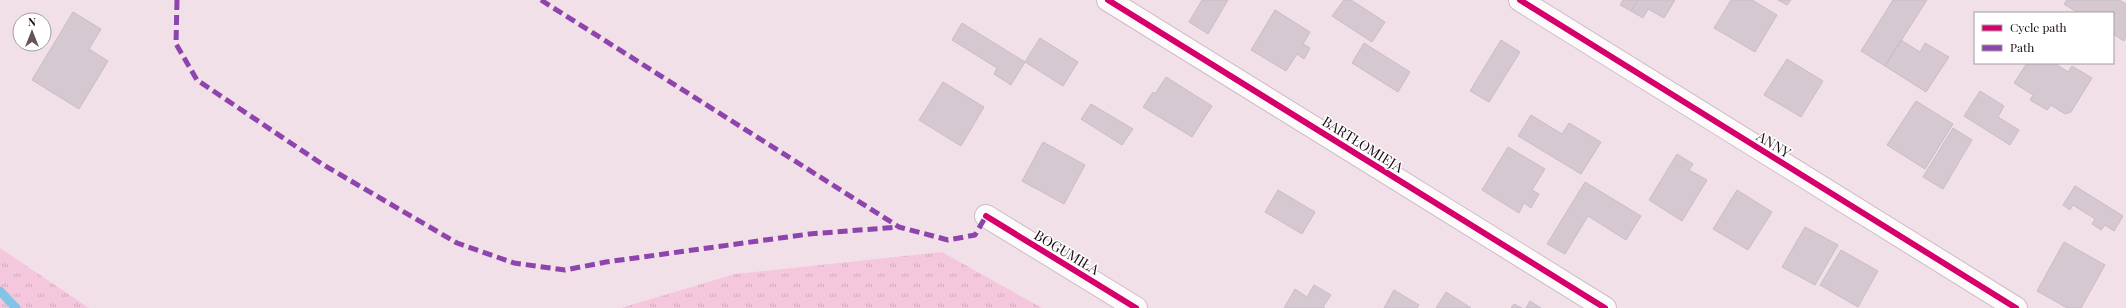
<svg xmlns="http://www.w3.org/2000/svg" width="2126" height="308" font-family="'Playfair Display',serif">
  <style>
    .grass { fill: url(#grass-tufts) }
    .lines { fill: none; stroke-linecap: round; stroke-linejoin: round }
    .stream { stroke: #81c4e5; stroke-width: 9 }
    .building { fill: #d6c8d1; stroke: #cabcc6 }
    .minor-casing { stroke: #ccbdc4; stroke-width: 24 }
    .minor { stroke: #fdfafc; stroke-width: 22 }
    .quiet { stroke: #8e44ad; stroke-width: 5; stroke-dasharray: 10 5; stroke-linecap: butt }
    .cycleway-casing { stroke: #fff; stroke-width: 8 }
    .cycleway { stroke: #d6006c; stroke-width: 6 }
    .labels { text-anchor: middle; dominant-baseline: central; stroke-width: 3; stroke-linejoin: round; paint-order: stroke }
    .street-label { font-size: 14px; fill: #170910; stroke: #fff }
  </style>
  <defs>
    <pattern id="grass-tufts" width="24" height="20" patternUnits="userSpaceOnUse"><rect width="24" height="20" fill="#f5c7dd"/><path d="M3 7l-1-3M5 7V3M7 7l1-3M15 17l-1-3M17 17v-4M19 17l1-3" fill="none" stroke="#d1aabd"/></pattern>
  </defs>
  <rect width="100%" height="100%" fill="#f2e0e9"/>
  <path class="grass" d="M 0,248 L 89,308 L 0,308 Z
    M 942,252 L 1042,308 L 621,308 L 735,274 Z"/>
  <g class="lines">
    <path class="stream" d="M 0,291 L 16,308"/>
  </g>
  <path class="building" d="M 1202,0 L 1228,0 L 1208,34 L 1189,22 Z
    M 1344,0 L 1351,0 L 1385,22 L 1372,42 L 1332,16 Z
    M 1623,0 L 1638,0 L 1631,11 L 1620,5 Z
    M 1638,0 L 1675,0 L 1664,18 L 1648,9 L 1643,18 L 1631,11 Z
    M 1731,0 L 1752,0 L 1777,15 L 1755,52 L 1714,28 Z
    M 1778,0 L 1791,0 L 1787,5 Z
    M 1893,0 L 1927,0 L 1885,66 L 1861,51 Z
    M 2067,0 L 2119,0 L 2126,4 L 2126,37 L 2124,41 L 2113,34 L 2113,13 L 2078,13 L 2064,4 Z
    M 1275,10 L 1310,32 L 1303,44 L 1310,48 L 1304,59 L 1297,54 L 1286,71 L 1251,50 Z
    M 73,12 L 101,29 L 89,49 L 108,61 L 79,109 L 32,80 Z
    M 962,23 L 1025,62 L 1011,85 L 994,74 L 997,68 L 952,40 Z
    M 1040,38 L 1078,62 L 1063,86 L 1025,62 Z
    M 1501,40 L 1520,52 L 1489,102 L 1470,91 Z
    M 1901,40 L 1920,52 L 1925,43 L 1949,57 L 1926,92 L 1885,66 Z
    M 1364,43 L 1410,72 L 1398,92 L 1352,63 Z
    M 1787,59 L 1823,81 L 1801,117 L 1764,95 Z
    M 2027,63 L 2057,63 L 2056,64 L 2068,72 L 2072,66 L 2092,78 L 2071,112 L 2065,114 L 2051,105 L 2047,110 L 2030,100 L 2033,95 L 2014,83 Z
    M 1166,77 L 1212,106 L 1192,137 L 1143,107 L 1153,92 L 1155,94 Z
    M 943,82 L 984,107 L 961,146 L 919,120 Z
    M 1980,91 L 2004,106 L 1998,117 L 2019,130 L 2010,145 L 1964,116 Z
    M 1916,101 L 1953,124 L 1925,169 L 1887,145 Z
    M 1091,104 L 1133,129 L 1122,145 L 1081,119 Z
    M 1531,115 L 1562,134 L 1569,123 L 1601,142 L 1581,174 L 1518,136 Z
    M 1953,128 L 1972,140 L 1943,189 L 1923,177 Z
    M 1043,142 L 1085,165 L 1064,204 L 1022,181 Z
    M 1508,147 L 1545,169 L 1532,190 L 1539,194 L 1531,208 L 1524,203 L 1519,213 L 1482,190 Z
    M 1677,154 L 1693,164 L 1689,170 L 1707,180 L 1682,221 L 1649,200 Z
    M 1585,182 L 1641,216 L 1626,240 L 1588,216 L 1565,254 L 1547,244 Z
    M 2075,186 L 2123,216 L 2114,231 L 2105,225 L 2101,230 L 2092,224 L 2095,219 L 2073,205 L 2070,210 L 2063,205 Z
    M 1278,190 L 1315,212 L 1302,234 L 1265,212 Z
    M 1737,190 L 1772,212 L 1748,250 L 1713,229 Z
    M 1805,227 L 1838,245 L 1815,285 L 1782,267 Z
    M 2064,242 L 2105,265 L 2081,308 L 2067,308 L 2037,291 Z
    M 1841,250 L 1878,271 L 1858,307 L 1820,285 Z
    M 1314,285 L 1331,295 L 1323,307 L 1325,308 L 1284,308 L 1295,289 L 1307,297 Z
    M 1394,290 L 1419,305 L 1417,308 L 1384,308 Z
    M 1446,292 L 1471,308 L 1436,308 Z
    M 1530,301 L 1541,308 L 1526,308 Z
    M 1514,304 L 1522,308 L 1511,308 Z"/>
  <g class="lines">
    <defs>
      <path id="minor" d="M 1108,0 L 1605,308
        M 1520,0 L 2016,308
        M 986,216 L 1136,308"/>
    </defs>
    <use href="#minor" class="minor-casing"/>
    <use href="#minor" class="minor"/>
    <path class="quiet" d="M 177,0 L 176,44 L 197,80 L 322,164 L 457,243 L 514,263 L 565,270 L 606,262 L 809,234 L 899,227
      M 541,0 L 899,227 L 948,240 L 975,235 L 986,216"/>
    <defs>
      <path id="cycleway" d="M 1108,0 L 1605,308
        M 1520,0 L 2016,308
        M 986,216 L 1136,308"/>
    </defs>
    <use href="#cycleway" class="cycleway-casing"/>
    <use href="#cycleway" class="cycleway"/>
  </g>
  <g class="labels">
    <g class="street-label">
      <text transform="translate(1363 144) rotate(32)">BARTŁOMIEJA</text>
      <text transform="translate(1774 144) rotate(32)">ANNY</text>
      <text transform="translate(1067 252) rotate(31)">BOGUMIŁA</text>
    </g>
  </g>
  <rect x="1974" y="12" width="140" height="52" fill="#ffffff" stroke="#a29d9f"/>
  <rect x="1982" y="25" width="20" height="6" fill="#d6006c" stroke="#a29d9f"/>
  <text x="2010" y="32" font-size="12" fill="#170910">Cycle path</text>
  <rect x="1982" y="45" width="20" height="6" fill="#8e44ad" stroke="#a29d9f"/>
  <text x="2010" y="52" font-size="12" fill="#170910">Path</text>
  <g transform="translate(32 32)"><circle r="19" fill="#ffffff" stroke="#a29d9f"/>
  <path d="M0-3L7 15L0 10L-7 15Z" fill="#64545c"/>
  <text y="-6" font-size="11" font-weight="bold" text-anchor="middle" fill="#170910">N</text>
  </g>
</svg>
